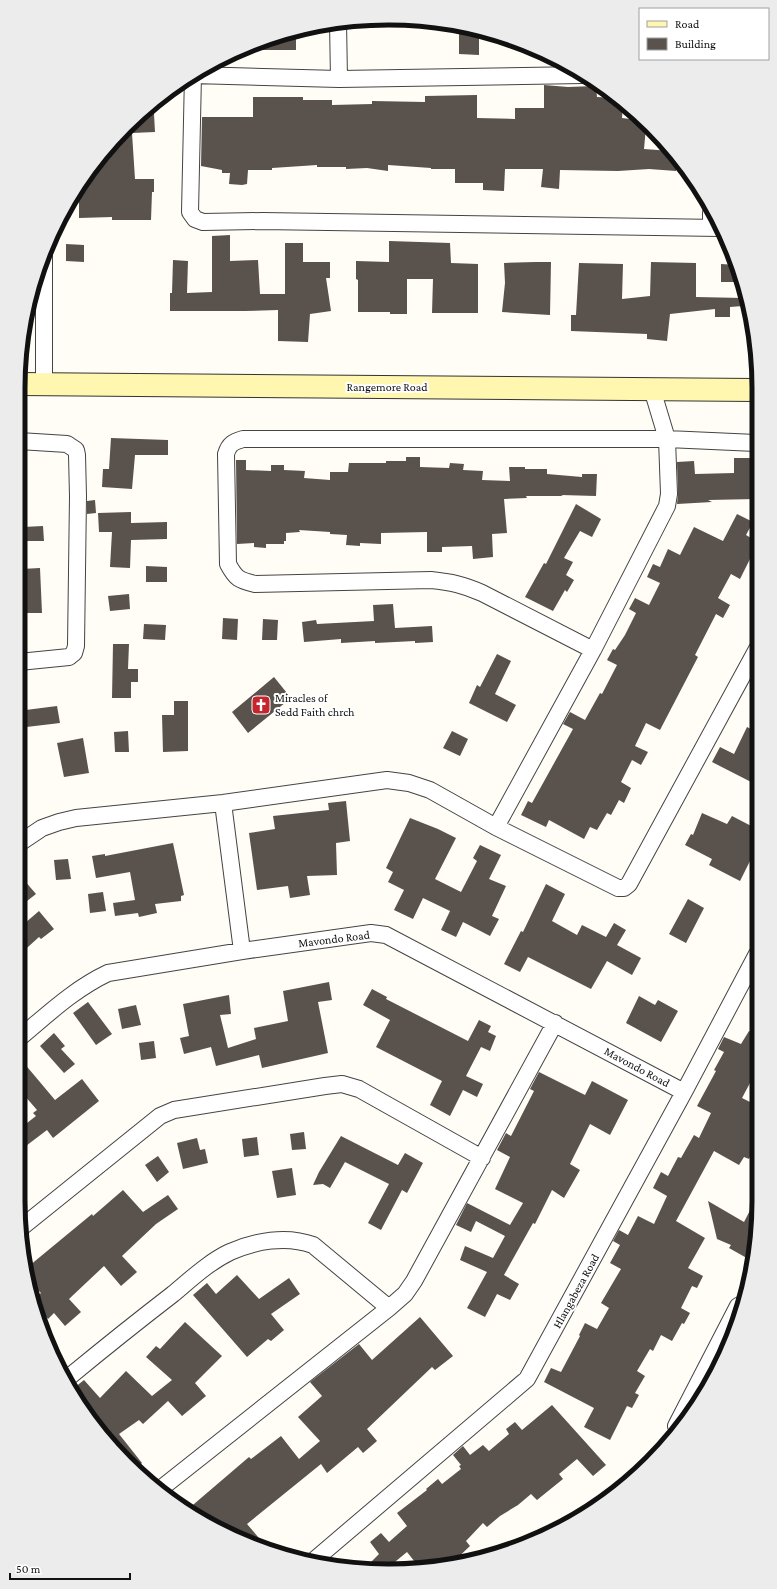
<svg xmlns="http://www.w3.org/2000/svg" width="777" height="1589" font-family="'Crimson Pro',serif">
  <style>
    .building { fill: #5a524d }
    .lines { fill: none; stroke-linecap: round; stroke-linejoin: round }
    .street-casing { stroke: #444; stroke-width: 18 }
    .secondary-casing { stroke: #333; stroke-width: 24 }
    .street { stroke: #fff; stroke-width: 16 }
    .secondary { stroke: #fff6b0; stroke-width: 22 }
    .labels { text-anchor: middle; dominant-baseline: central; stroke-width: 4; stroke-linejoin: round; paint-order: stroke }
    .street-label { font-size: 12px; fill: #111; stroke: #fff }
    .poi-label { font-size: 12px; fill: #111; stroke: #fff; text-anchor: start }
    .rim { fill: none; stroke: #111; stroke-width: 5 }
  </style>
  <rect width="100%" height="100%" fill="#fffdf5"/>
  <path class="building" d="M 459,26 L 479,30 L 479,55 L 459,54 Z
    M 296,31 L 296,50 L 243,50 L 269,38 Z
    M 544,85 L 568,87 L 596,86 L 597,97 L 617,98 L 623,103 L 622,118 L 639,120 L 646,127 L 644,149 L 671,151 L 677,157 L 676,171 L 649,169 L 618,171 L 560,170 L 559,189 L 541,187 L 543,169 L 505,169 L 504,191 L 483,190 L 483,183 L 455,183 L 455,169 L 431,169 L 431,168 L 388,165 L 388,171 L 367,168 L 346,169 L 346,167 L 317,167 L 317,165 L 272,168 L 272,170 L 248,170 L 247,184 L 242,185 L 229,184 L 230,173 L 222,173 L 222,170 L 201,166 L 202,117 L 253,117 L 253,97 L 303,97 L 303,100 L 332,100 L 332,105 L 372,104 L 372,101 L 425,102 L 425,96 L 477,95 L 477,118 L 515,119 L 515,108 L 544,108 Z
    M 140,114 L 154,114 L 155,132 L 132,133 L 135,179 L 154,179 L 154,192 L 152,192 L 151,220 L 112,220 L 112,217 L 79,218 L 79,187 L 94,163 Z
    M 230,235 L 230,261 L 258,260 L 260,294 L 285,294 L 285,243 L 303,243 L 303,262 L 330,262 L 330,278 L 326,278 L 331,311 L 310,314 L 308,342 L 278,341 L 278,310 L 244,311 L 170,311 L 170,293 L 172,293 L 173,260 L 188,261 L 187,293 L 212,292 L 212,236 Z
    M 389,241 L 450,243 L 451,263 L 478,264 L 478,313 L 432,313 L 433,279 L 407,279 L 407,314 L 390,314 L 390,312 L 358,312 L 358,280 L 356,279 L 356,261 L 389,262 Z
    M 66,244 L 84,245 L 84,262 L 66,261 Z
    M 535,262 L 551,262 L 550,315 L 502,312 L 505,283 L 504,263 Z
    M 651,262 L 696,263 L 696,297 L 743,298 L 743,306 L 730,307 L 730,317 L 715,317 L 715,309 L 670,314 L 667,341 L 647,339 L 647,334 L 571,331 L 571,315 L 576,315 L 579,263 L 623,264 L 622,299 L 650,296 Z
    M 721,264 L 736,265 L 736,282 L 721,282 Z
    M 111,438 L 168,440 L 168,455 L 135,455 L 132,489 L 102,487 L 103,469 L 109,469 Z
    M 406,457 L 420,457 L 420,467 L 449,468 L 450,463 L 464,464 L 463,470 L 483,471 L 482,480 L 510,481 L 509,467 L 525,467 L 525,469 L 547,469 L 547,474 L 582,477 L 582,474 L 597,474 L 596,496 L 561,495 L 563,496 L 526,496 L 527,498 L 504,499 L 507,533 L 492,534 L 493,557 L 473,559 L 472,546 L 442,547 L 442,552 L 427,552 L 427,532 L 381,533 L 381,544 L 360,543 L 360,546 L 346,545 L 347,535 L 330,534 L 330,532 L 299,530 L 300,532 L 286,533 L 286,541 L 284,541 L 284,544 L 266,544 L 266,548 L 254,547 L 254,543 L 237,544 L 236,460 L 246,460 L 246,470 L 271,471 L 271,465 L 284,465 L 284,470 L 305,471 L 304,478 L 330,480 L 330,472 L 348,472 L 349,463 L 386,463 L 386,461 L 406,461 Z
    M 734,458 L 756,458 L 756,499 L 708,500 L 712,502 L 677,504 L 678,494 L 677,462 L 694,461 L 695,474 L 734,473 Z
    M 95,500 L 96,513 L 87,514 L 87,501 Z
    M 576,504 L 601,519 L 592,537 L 580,531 L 564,558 L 573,562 L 566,575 L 574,580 L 567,592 L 565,590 L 553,611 L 525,597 L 544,563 L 546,564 Z
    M 131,512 L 131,523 L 167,522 L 167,539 L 131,540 L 130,568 L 110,567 L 112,532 L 99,532 L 98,513 Z
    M 737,514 L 753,522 L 746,535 L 756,541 L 756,547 L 740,579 L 731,574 L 718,598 L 730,605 L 723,618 L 716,614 L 695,655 L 698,657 L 660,730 L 646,723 L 635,746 L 648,752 L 641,765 L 632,760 L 621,782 L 631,788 L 624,803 L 619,800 L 611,815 L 607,813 L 597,830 L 590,827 L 584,839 L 549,820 L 546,827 L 521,815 L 528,801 L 532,803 L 573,729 L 563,724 L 570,712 L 585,720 L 600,693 L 602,694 L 617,665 L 607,660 L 613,649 L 615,650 L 625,635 L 636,613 L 629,609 L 635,598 L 649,605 L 660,583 L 647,577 L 653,564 L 660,567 L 668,549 L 680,555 L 694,527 L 723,541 Z
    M 43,526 L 44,541 L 23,541 L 23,527 Z
    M 146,566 L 167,567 L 167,582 L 146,582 Z
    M 40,568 L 42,613 L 20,613 L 19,598 L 22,598 L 21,569 Z
    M 129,594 L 130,609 L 110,611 L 108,596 Z
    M 393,604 L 395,628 L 432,626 L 433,642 L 415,643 L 415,641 L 375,643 L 375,641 L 341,643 L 341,639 L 304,642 L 302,622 L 316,620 L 317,624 L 374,621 L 373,605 Z
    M 223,618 L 238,619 L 237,640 L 222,639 Z
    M 263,619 L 278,620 L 277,640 L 262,640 Z
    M 144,624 L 166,625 L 165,640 L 143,639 Z
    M 113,644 L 129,644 L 128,669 L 138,669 L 138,682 L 131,682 L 131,698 L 112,698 Z
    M 497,654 L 511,661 L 495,694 L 516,705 L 507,722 L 469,703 L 477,685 L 480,687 Z
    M 274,677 L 291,698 L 248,733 L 232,712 Z
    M 174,701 L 188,701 L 188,751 L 163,752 L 162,715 L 174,715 Z
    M 57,706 L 60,723 L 18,728 L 18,711 Z
    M 747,727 L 757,732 L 757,785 L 712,762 L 720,747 L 734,754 Z
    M 128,731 L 129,752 L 115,752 L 114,732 Z
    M 452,731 L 468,739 L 460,756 L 443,748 Z
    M 83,738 L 89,773 L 64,777 L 57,743 Z
    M 346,801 L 350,841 L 336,843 L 337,875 L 307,876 L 310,895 L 290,898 L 288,886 L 257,890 L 249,833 L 275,829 L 273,816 L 329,810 L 328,803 Z
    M 702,813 L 727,824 L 732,816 L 757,829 L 757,847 L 740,881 L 709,865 L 712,859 L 685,845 L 691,834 L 693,835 Z
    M 410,818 L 438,829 L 456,838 L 435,879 L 461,892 L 477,861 L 473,858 L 480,845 L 501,855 L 489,879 L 506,886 L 492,916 L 499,919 L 490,936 L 463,922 L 456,937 L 441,930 L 450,911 L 423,898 L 413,919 L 394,910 L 404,890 L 388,882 L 393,872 L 386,868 Z
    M 173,843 L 184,895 L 181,896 L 181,901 L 155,904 L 157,913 L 139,917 L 138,913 L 115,916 L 113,903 L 135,900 L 130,872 L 96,878 L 92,856 L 105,854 L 105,856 Z
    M 68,859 L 71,879 L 56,880 L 54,860 Z
    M 18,873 L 36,894 L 18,908 Z
    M 546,884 L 565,894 L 552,921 L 577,935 L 582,925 L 606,937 L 614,923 L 626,930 L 617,945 L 641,958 L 632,975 L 607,961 L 591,989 L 528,957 L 520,972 L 504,964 L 521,931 L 523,932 Z
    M 103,892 L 106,911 L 90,913 L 88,894 Z
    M 688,899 L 704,908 L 686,943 L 669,934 Z
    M 39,911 L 54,929 L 41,939 L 39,937 L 18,956 L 18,929 Z
    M 329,982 L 332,1000 L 318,1002 L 328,1053 L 262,1068 L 259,1055 L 216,1066 L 211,1047 L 184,1054 L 180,1038 L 189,1036 L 183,1004 L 229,995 L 231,1014 L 220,1015 L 228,1048 L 256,1039 L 254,1028 L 288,1021 L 283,991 Z
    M 372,989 L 387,997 L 386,999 L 468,1041 L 479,1020 L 491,1026 L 488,1032 L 496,1036 L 490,1051 L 481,1047 L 466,1076 L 483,1084 L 477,1097 L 463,1090 L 450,1116 L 430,1105 L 442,1081 L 376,1047 L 390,1020 L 363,1005 Z
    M 639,996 L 655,1005 L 658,1000 L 678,1011 L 661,1042 L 626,1023 Z
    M 88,1002 L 112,1034 L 96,1045 L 73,1013 Z
    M 136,1005 L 141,1025 L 122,1029 L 118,1009 Z
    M 749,1031 L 758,1035 L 758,1068 L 742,1098 L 758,1106 L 758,1141 L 749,1159 L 744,1157 L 739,1165 L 714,1151 L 676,1221 L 705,1238 L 688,1268 L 703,1276 L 697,1288 L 692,1286 L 681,1308 L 690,1313 L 684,1324 L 682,1323 L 672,1341 L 661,1335 L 653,1351 L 650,1349 L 637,1371 L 645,1376 L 635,1393 L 639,1395 L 632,1408 L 627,1406 L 610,1440 L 584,1427 L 594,1408 L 544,1382 L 551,1368 L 561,1372 L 580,1336 L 579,1335 L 585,1323 L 597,1329 L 609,1308 L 601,1303 L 621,1269 L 610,1263 L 620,1245 L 613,1241 L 619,1230 L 628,1235 L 638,1216 L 654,1224 L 667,1196 L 653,1188 L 661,1172 L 668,1176 L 678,1157 L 681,1158 L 694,1135 L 699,1138 L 711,1113 L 697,1106 L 716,1071 L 714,1070 L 724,1052 L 718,1049 L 724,1037 L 741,1044 Z
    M 54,1033 L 65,1046 L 61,1049 L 75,1064 L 64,1073 L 40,1046 Z
    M 154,1041 L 156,1058 L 141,1060 L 139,1043 Z
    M 18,1056 L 55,1100 L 82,1079 L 99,1101 L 53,1138 L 47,1130 L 18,1152 L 18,1130 L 36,1116 L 33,1113 L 37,1110 L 18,1088 Z
    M 539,1072 L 585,1095 L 592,1081 L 628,1100 L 610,1135 L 590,1124 L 570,1164 L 580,1170 L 564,1198 L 552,1190 L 535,1224 L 533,1223 L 504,1275 L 519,1284 L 510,1300 L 497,1294 L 485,1317 L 467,1308 L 487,1272 L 460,1260 L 465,1246 L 493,1258 L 505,1236 L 476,1221 L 471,1232 L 456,1225 L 467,1203 L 510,1225 L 523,1203 L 495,1189 L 510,1157 L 497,1150 L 506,1133 L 511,1136 L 534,1091 L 530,1089 Z
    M 304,1132 L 306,1149 L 292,1150 L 290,1134 Z
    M 341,1136 L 398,1165 L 405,1153 L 423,1163 L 407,1193 L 402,1190 L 381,1230 L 368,1223 L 389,1184 L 345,1162 L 330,1188 L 323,1184 L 313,1185 L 319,1172 Z
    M 257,1137 L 259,1155 L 244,1157 L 242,1139 Z
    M 197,1138 L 200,1150 L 205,1149 L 208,1163 L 183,1169 L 177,1143 Z
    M 158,1156 L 169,1172 L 157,1182 L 145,1165 Z
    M 292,1168 L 296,1195 L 277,1198 L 272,1171 Z
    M 123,1190 L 143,1212 L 168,1195 L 178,1209 L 156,1224 L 122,1256 L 137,1272 L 121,1286 L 104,1266 L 69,1299 L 81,1312 L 65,1326 L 54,1313 L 48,1319 L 35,1305 L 34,1299 L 41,1293 L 32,1284 L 29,1266 L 92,1214 L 93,1216 Z
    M 758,1195 L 758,1224 L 752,1261 L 729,1248 L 731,1245 L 717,1239 L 708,1201 L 744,1222 Z
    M 237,1275 L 259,1299 L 289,1278 L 300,1294 L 271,1314 L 284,1330 L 271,1341 L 268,1339 L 247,1357 L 193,1295 L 207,1283 L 216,1294 Z
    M 420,1317 L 453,1356 L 435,1370 L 432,1367 L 367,1429 L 377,1441 L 363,1453 L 358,1447 L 327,1473 L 321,1464 L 247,1524 L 264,1544 L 203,1521 L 187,1510 L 249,1457 L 251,1459 L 281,1436 L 299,1459 L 320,1441 L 298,1417 L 322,1396 L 310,1382 L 359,1344 L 372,1360 Z
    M 185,1322 L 222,1356 L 195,1383 L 206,1396 L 182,1416 L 168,1401 L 143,1424 L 139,1420 L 119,1434 L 142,1463 L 135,1469 L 101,1433 L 105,1430 L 82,1402 L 74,1388 L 84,1380 L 100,1398 L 126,1371 L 152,1396 L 172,1380 L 146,1357 L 156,1346 L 160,1349 Z
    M 552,1405 L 606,1465 L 593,1476 L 577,1459 L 559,1474 L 563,1479 L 537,1500 L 531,1494 L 518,1505 L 500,1516 L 487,1527 L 483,1523 L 466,1541 L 470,1546 L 451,1564 L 437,1568 L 419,1567 L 407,1552 L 390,1566 L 367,1566 L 379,1554 L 370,1542 L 381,1533 L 389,1542 L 407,1526 L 397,1513 L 427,1490 L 426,1489 L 438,1479 L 442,1484 L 461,1469 L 459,1466 L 461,1465 L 453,1455 L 463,1446 L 470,1455 L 483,1445 L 489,1451 L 509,1434 L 506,1429 L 515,1422 L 522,1430 Z"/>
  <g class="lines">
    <defs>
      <path id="street" d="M 338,22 L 339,79
        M 193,75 L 190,212 L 195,219 L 203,222 L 262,221 L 720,228
        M 193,75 L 339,79 L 583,75
        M 711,228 L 711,213
        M 44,256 L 44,384
        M 593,650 L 482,593 C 464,585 451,582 431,580 L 255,584 C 239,580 236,579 228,564 L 226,454 C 229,444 233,442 243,439 L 667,439 L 756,443
        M 19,662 L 69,657 L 74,653 L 76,646 L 78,496 L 77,455 L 76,450 L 67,444 L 19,441
        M 223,803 L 242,951
        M 496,827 L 593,650 L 667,506 L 669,494 L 667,439 L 652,389
        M 18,844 L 42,828 L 59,822 L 76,818 L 223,803 L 387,780 L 409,783 L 430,790 L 496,827 L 618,888 L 624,888 L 629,884 L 757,649
        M 18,1039 C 47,1015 74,989 108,973 L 242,951 L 371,933 L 386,935 L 684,1092
        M 22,1227 L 160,1116 L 174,1110 L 325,1086 L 342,1084 L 359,1089 L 482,1158
        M 69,1377 C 103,1349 138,1321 173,1294 C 191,1279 209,1262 230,1252 C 255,1241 286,1235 313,1245 L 389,1308
        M 676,1426 L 738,1306 L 744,1303
        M 159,1490 L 389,1308 L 405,1294 L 414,1281 L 555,1023
        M 312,1562 L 527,1379 L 684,1092 L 757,954"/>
      <path id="secondary" d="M 19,384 L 756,390"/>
    </defs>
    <use href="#street" class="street-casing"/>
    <use href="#secondary" class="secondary-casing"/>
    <use href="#street" class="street"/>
    <use href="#secondary" class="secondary"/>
  </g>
  <defs>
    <symbol id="church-square" viewBox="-11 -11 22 22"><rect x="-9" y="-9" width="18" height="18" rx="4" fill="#c4262e" stroke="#fff"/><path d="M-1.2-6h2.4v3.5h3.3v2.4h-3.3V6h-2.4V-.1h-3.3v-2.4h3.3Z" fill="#fff"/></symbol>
  </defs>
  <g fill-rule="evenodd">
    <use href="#church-square" x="250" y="694" width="22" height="22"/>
  </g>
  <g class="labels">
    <g class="street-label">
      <text x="387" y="387">Rangemore Road</text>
      <text transform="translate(334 939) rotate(-7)">Mavondo Road</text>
      <text transform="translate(637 1067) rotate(28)">Mavondo Road</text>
      <text transform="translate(576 1291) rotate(-61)">Hlangabeza Road</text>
    </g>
    <g class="poi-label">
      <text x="275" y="698">Miracles of<tspan x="275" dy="14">Sedd Faith chrch</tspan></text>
    </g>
  </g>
  <path d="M0 0H777V1589H0ZM388 25H389A363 363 0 0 1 752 388V1201A363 363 0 0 1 389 1564H388A363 363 0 0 1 25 1201V388A363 363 0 0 1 388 25Z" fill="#ececec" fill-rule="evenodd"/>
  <path class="rim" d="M388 25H389A363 363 0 0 1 752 388V1201A363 363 0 0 1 389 1564H388A363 363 0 0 1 25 1201V388A363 363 0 0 1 388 25Z"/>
  <rect x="639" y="8" width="130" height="52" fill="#ffffff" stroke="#a0a0a0"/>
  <rect x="647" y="21" width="20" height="6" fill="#fff6b0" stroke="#a0a0a0"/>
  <text x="675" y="28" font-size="12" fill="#111111">Road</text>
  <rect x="647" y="38" width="20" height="12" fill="#5a524d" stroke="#a0a0a0"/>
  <text x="675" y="48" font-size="12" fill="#111111">Building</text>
  <path d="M10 1573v6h120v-6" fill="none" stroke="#111111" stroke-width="2"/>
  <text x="16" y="1573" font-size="12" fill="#111111" stroke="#ffffff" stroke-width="3" paint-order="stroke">50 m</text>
</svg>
